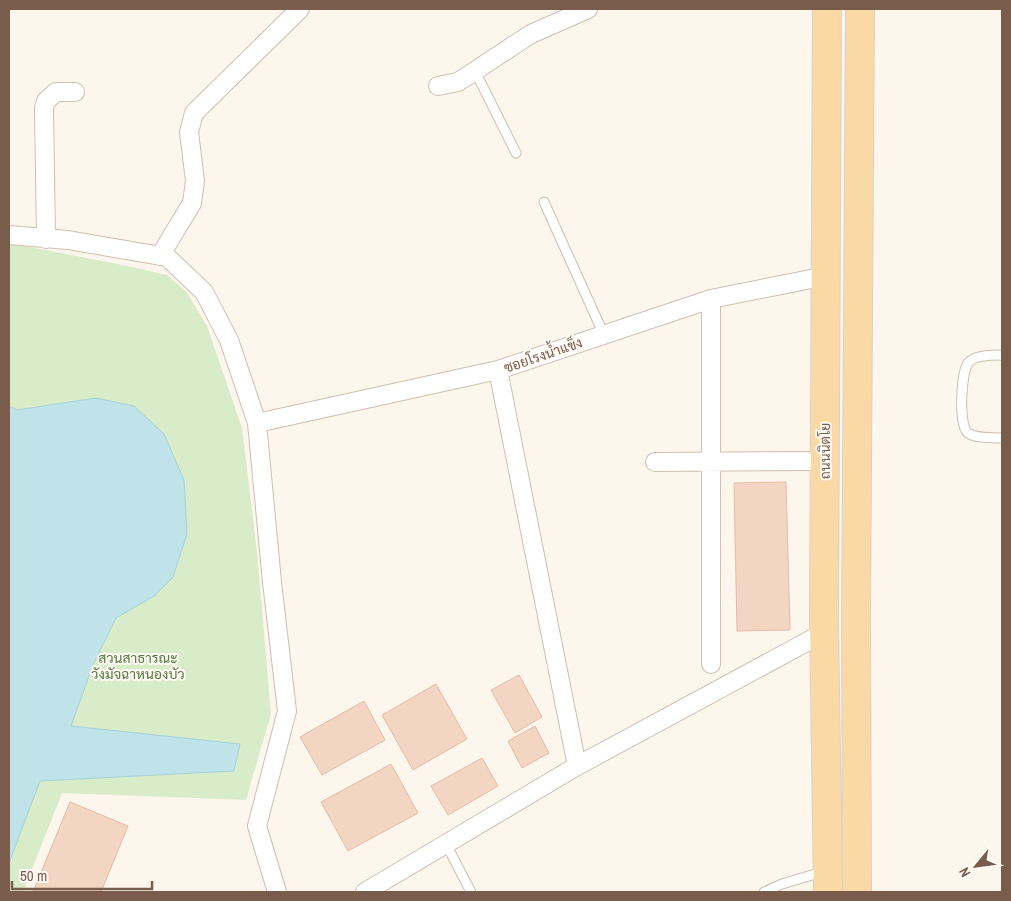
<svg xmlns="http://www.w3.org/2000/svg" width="1011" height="901" font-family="'Archivo Narrow',Sarabun,sans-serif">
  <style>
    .green { fill: #d8ecc9 }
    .water { fill: #bfe3e8; stroke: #a5d3da }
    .building { fill: #f3d5c3; stroke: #e6bba3 }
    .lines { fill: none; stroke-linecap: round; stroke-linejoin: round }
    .service-casing { stroke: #d1beb0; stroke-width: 11 }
    .minor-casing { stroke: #d1beb0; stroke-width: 20 }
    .primary-casing { stroke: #dad1cd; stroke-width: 30 }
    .service { stroke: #fff; stroke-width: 9 }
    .minor { stroke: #fff; stroke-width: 18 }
    .primary { stroke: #fbd9a5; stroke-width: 28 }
    .labels { text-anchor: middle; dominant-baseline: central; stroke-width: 4; stroke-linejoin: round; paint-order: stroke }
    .street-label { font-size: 14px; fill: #7a5c4d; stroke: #fffaf3 }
    .park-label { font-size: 14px; fill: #537a41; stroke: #fffaf3 }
  </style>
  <rect width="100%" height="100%" fill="#fdf6ec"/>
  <path class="green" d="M 9,243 L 128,266 L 167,275 L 186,291 L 207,326 L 242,428 L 257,552 L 271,714 L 246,800 L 62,793 L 23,892 L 9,892 Z"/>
  <path class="water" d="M 96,398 L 134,406 L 164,434 L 184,480 L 187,534 L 173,577 L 154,596 L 116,618 L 93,665 L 71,726 L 240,744 L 234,771 L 40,781 L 9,863 L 9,406 L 17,410 Z"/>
  <path class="building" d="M 786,482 L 790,630 L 737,631 L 734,483 Z
    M 519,675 L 542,717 L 515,733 L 491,690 Z
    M 436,684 L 467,739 L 413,770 L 382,715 Z
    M 364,701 L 385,740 L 322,775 L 300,737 Z
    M 535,726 L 549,753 L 522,768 L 508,741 Z
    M 482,758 L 498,786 L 448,815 L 431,786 Z
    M 391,764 L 418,813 L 348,851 L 321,802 Z
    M 70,802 L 128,826 L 101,892 L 33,892 Z"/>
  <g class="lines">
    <defs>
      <path id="service" d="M 475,71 L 516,153
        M 544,202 L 604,335
        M 1002,355 C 993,355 975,355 969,362 C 961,370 958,425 968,433 C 976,439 993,437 1002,438
        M 446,844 L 471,892
        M 764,892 L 782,884 L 825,871"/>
      <path id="minor" d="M 438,86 L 458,82 L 531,34 L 588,9
        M 9,235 L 68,240 L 167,257 L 204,292 L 229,340 L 257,423 L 272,582 L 287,711 L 257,826 L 277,892
        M 46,239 L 44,108 L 46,101 L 56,92 L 75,92
        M 160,256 L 192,203 L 195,181 L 189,132 L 194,113 L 300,9
        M 498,370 L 577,766
        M 257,423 L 498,370 L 711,299 L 826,276
        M 655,462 L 825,461
        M 711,664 L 711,299
        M 365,892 L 577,766 L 825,632"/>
      <path id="primary" d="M 827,9 L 824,620 L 828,892
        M 857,892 L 856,618 L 860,9"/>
    </defs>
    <use href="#service" class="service-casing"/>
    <use href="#minor" class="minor-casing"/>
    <use href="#primary" class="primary-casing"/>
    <use href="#service" class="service"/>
    <use href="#minor" class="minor"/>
    <use href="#primary" class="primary"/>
  </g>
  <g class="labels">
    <g class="street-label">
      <text transform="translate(543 355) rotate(-19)">ซอยโรงน้ำแข็ง</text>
      <text transform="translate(825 451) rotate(-90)">ถนนนิตโย</text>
    </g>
    <g class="park-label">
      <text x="138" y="658">สวนสาธารณะ<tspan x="138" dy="16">วังมัจฉาหนองบัว</tspan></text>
    </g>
  </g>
  <rect width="1011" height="901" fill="none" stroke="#7a5c4d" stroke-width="20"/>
  <g transform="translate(976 866) rotate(241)" stroke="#fffaf3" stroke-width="4" paint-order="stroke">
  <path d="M0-4L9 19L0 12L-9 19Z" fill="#7a5c4d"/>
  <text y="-8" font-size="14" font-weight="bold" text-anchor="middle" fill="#7a5c4d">N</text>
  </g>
  <path d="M12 881v8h140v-8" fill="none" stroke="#7a5c4d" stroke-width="2.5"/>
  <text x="20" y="881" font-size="15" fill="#7a5c4d" stroke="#fffaf3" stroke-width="4" paint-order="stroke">50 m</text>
</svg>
